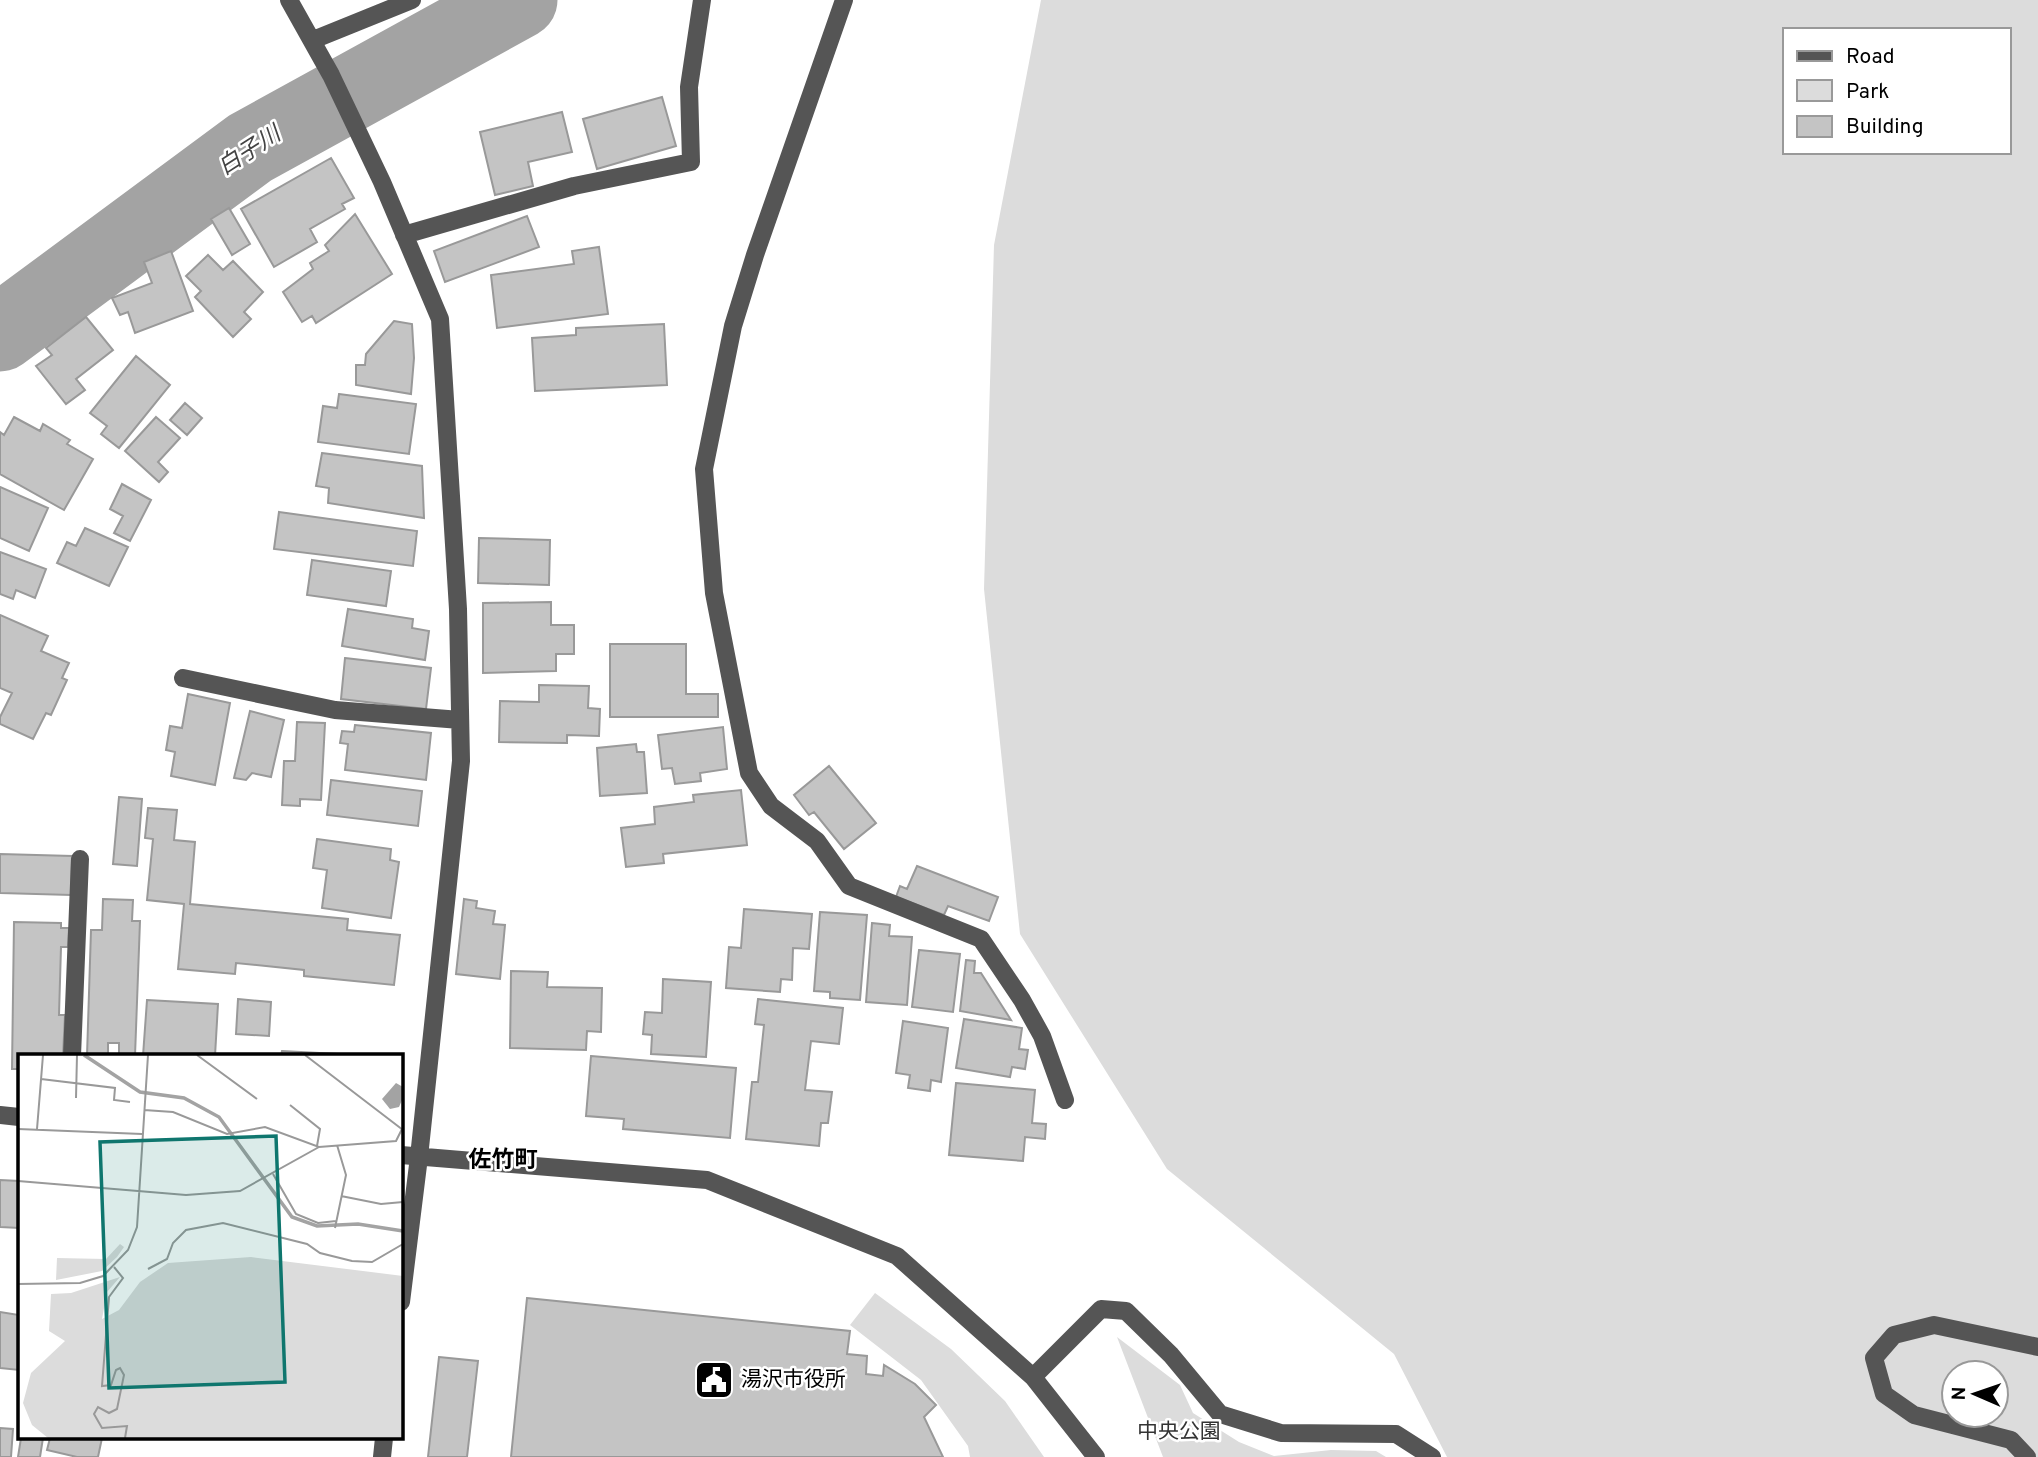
<svg xmlns="http://www.w3.org/2000/svg" width="2038" height="1457" font-family="Overpass,'Noto Sans JP',sans-serif">
  <style>
    .green { fill: #dcdcdc; fill-rule: evenodd }
    .lines { fill: none; stroke-linecap: round; stroke-linejoin: round }
    .river { stroke: #a3a3a3; stroke-width: 77 }
    .building { fill: #c4c4c4; stroke: #999; stroke-width: 2 }
    .minor { stroke: #555; stroke-width: 18 }
    .labels { text-anchor: middle; dominant-baseline: central; stroke-width: 5; stroke-linejoin: round; paint-order: stroke }
    .poi-label { font-size: 21px; fill: #000; stroke: #fff; text-anchor: start }
    .park-label { font-size: 21px; fill: #333; stroke: #fff }
    .water-label { font-size: 23px; font-style: italic; fill: #444; stroke: #fff }
    .neighbourhood-label { font-size: 23px; font-weight: bold; fill: #000; stroke: #fff }
    .inset-river { fill: none; stroke: #a3a3a3; stroke-width: 3.5 }
    .inset-road { fill: none; stroke: #999; stroke-width: 2 }
    .view { fill: #0f766e; fill-opacity: 0.15; stroke: #0f766e; stroke-width: 3.5 }
    .inset-edge { fill: none; stroke: #000; stroke-width: 3.5 }
  </style>
  <rect width="100%" height="100%" fill="#fff"/>
  <path class="green" d="M 1041,0 L 2038,0 L 2038,1457 L 1447,1457 L 1394,1354 L 1167,1169 L 1020,934 L 984,589 L 994,245 ZM 1784,30 L 2008,30 L 2008,152 L 1784,152 ZM 1954,1373 L 1996,1373 L 1996,1415 L 1954,1415 Z
    M 875,1293 L 951,1349 L 1005,1401 L 1044,1457 L 970,1457 L 968,1446 L 921,1380 L 850,1325 Z
    M 1117,1337 L 1180,1385 L 1193,1413 L 1239,1442 L 1274,1456 L 1331,1450 L 1376,1451 L 1386,1457 L 1163,1457 Z"/>
  <g class="lines">
    <path class="river" d="M 0,333 L 250,148 L 519,0"/>
  </g>
  <path class="building" d="M 662,97 L 676,146 L 597,169 L 583,119 Z
    M 562,112 L 572,152 L 528,162 L 533,186 L 495,195 L 480,132 Z
    M 331,158 L 354,198 L 342,204 L 345,209 L 310,229 L 317,242 L 274,267 L 241,209 Z
    M 229,208 L 250,244 L 232,255 L 211,219 Z
    M 355,214 L 392,274 L 316,323 L 312,316 L 302,322 L 283,292 L 313,269 L 310,263 L 329,251 L 325,245 Z
    M 527,216 L 539,247 L 445,282 L 434,251 Z
    M 599,247 L 608,314 L 497,328 L 491,275 L 574,264 L 572,251 Z
    M 171,251 L 193,311 L 135,333 L 128,312 L 120,315 L 112,298 L 152,283 L 144,262 Z
    M 208,255 L 223,270 L 233,261 L 263,292 L 244,312 L 251,319 L 233,337 L 195,297 L 201,291 L 186,276 Z
    M 86,317 L 113,350 L 76,379 L 85,390 L 66,404 L 36,366 L 52,355 L 46,348 Z
    M 394,321 L 412,324 L 414,358 L 411,394 L 356,385 L 356,365 L 365,365 L 366,354 Z
    M 664,324 L 667,385 L 535,391 L 532,338 L 576,335 L 576,328 Z
    M 136,356 L 170,385 L 119,448 L 101,434 L 107,426 L 90,413 Z
    M 339,394 L 416,404 L 409,454 L 318,442 L 323,406 L 337,408 Z
    M 185,403 L 202,418 L 187,435 L 170,420 Z
    M 14,417 L 40,431 L 43,424 L 70,440 L 67,444 L 93,459 L 64,510 L 0,474 L 0,432 L 4,435 Z
    M 156,417 L 180,438 L 158,462 L 168,472 L 159,482 L 125,451 Z
    M 322,453 L 422,466 L 424,518 L 328,503 L 329,488 L 316,486 Z
    M 122,484 L 151,500 L 130,541 L 114,533 L 123,516 L 110,509 Z
    M 0,487 L 48,508 L 29,551 L 0,538 Z
    M 279,512 L 417,531 L 413,566 L 274,549 Z
    M 85,528 L 128,547 L 109,586 L 57,563 L 67,542 L 76,546 Z
    M 479,538 L 550,540 L 549,585 L 478,583 Z
    M 0,552 L 46,569 L 35,598 L 16,590 L 13,599 L 0,594 Z
    M 312,560 L 391,571 L 386,606 L 307,595 Z
    M 551,602 L 551,625 L 574,625 L 574,654 L 556,654 L 556,671 L 483,673 L 483,603 Z
    M 348,609 L 413,619 L 412,628 L 429,631 L 425,660 L 342,646 Z
    M 0,615 L 48,636 L 41,651 L 69,663 L 62,678 L 67,680 L 51,715 L 46,713 L 33,739 L 0,724 L 0,717 L 12,693 L 0,688 Z
    M 610,644 L 686,644 L 686,694 L 718,694 L 718,717 L 610,717 Z
    M 345,658 L 431,668 L 426,709 L 341,699 Z
    M 539,685 L 589,686 L 588,708 L 600,709 L 599,736 L 567,735 L 567,743 L 499,742 L 500,701 L 539,702 Z
    M 188,694 L 230,703 L 215,785 L 171,776 L 175,752 L 166,750 L 170,726 L 182,728 Z
    M 250,711 L 284,720 L 271,777 L 252,773 L 246,780 L 234,778 Z
    M 297,722 L 325,723 L 321,800 L 300,799 L 300,806 L 282,805 L 284,761 L 295,761 Z
    M 355,725 L 431,733 L 426,780 L 345,770 L 348,744 L 340,743 L 342,731 L 354,732 Z
    M 723,727 L 727,769 L 700,773 L 701,781 L 675,784 L 672,768 L 662,769 L 658,735 Z
    M 636,744 L 637,752 L 644,752 L 647,793 L 600,796 L 597,748 Z
    M 829,766 L 876,823 L 844,849 L 814,812 L 809,815 L 794,795 Z
    M 331,780 L 422,791 L 418,826 L 327,815 Z
    M 741,790 L 747,845 L 663,854 L 664,863 L 626,867 L 621,828 L 655,824 L 654,807 L 694,802 L 693,795 Z
    M 119,797 L 142,799 L 137,866 L 113,864 Z
    M 148,808 L 177,810 L 174,840 L 195,842 L 190,904 L 348,919 L 347,930 L 400,935 L 394,985 L 304,976 L 304,970 L 236,963 L 235,974 L 178,969 L 184,904 L 147,900 L 153,839 L 145,838 Z
    M 317,839 L 391,849 L 390,860 L 399,862 L 391,918 L 322,908 L 327,870 L 313,868 Z
    M 0,854 L 72,856 L 71,895 L 0,893 Z
    M 917,866 L 998,897 L 989,921 L 948,906 L 944,915 L 896,897 L 900,886 L 907,889 Z
    M 103,899 L 133,900 L 132,921 L 140,921 L 135,1056 L 119,1056 L 119,1043 L 108,1043 L 108,1056 L 87,1056 L 91,930 L 102,930 Z
    M 464,899 L 477,901 L 476,908 L 495,911 L 493,924 L 505,925 L 500,979 L 456,974 Z
    M 744,909 L 812,914 L 809,949 L 793,948 L 792,980 L 781,979 L 780,992 L 726,988 L 729,947 L 741,948 Z
    M 820,912 L 867,915 L 860,1000 L 830,998 L 830,992 L 814,991 Z
    M 14,922 L 61,923 L 61,928 L 69,928 L 68,947 L 61,947 L 59,1015 L 65,1015 L 63,1056 L 19,1056 L 19,1069 L 12,1069 Z
    M 872,923 L 890,925 L 889,936 L 912,937 L 907,1005 L 866,1002 Z
    M 919,950 L 960,954 L 953,1012 L 912,1007 Z
    M 966,960 L 975,961 L 974,973 L 981,973 L 1011,1020 L 960,1011 Z
    M 511,971 L 548,972 L 547,987 L 602,988 L 601,1032 L 587,1031 L 586,1050 L 510,1048 Z
    M 663,979 L 711,982 L 706,1057 L 651,1054 L 652,1035 L 643,1034 L 645,1012 L 662,1013 Z
    M 238,999 L 271,1002 L 269,1036 L 236,1034 Z
    M 758,999 L 843,1008 L 839,1044 L 811,1041 L 805,1090 L 832,1092 L 828,1123 L 821,1123 L 819,1146 L 746,1139 L 752,1082 L 758,1082 L 764,1025 L 755,1024 Z
    M 147,1000 L 218,1004 L 215,1056 L 143,1056 Z
    M 964,1019 L 1022,1028 L 1019,1049 L 1028,1050 L 1025,1069 L 1012,1067 L 1010,1077 L 956,1068 Z
    M 903,1021 L 948,1028 L 941,1082 L 931,1080 L 930,1091 L 908,1088 L 910,1075 L 896,1073 Z
    M 282,1051 L 376,1056 L 281,1056 Z
    M 591,1056 L 736,1068 L 730,1138 L 623,1129 L 624,1119 L 586,1116 Z
    M 956,1083 L 1035,1090 L 1032,1123 L 1046,1124 L 1045,1139 L 1025,1137 L 1023,1161 L 949,1155 Z
    M 0,1180 L 19,1181 L 19,1228 L 0,1227 Z
    M 527,1298 L 850,1331 L 847,1354 L 867,1356 L 866,1374 L 883,1376 L 884,1365 L 915,1384 L 936,1405 L 924,1417 L 943,1457 L 511,1457 Z
    M 0,1312 L 19,1315 L 19,1370 L 0,1368 Z
    M 439,1357 L 478,1361 L 467,1457 L 428,1457 Z
    M 0,1428 L 13,1429 L 11,1457 L 0,1457 Z
    M 21,1438 L 43,1438 L 40,1457 L 18,1457 Z
    M 50,1438 L 102,1438 L 98,1457 L 77,1457 L 47,1450 Z"/>
  <g class="lines">
    <path class="minor" d="M 289,0 L 331,75 L 382,182 L 440,319 L 458,609 L 461,761 L 419,1157 L 401,1302
      M 844,0 L 755,255 L 733,326 L 704,469 L 714,593 L 749,773 L 771,806 L 817,841 L 849,886 L 981,939 L 1022,1000 L 1042,1036 L 1065,1100
      M 313,40 L 412,0
      M 404,235 L 574,186 L 691,162 L 689,87 L 702,0
      M 183,678 L 335,710 L 460,720
      M 72,1056 L 80,859
      M 0,1115 L 19,1117
      M 401,1155 L 707,1180 L 897,1256 L 1033,1377 L 1096,1457
      M 1033,1377 L 1101,1309 L 1126,1311 L 1171,1355 L 1220,1414 L 1281,1433 L 1396,1434 L 1432,1457
      M 382,1457 L 384,1438
      M 2027,1457 L 2011,1440 L 1914,1415 L 1884,1394 L 1874,1358 L 1894,1335 L 1934,1325 L 2038,1347"/>
  </g>
  <defs>
    <symbol id="civic-square" viewBox="-11 -11 22 22"><rect x="-9" y="-9" width="18" height="18" rx="4" fill="#000" stroke="#fff"/><path d="M-.6-6.5H3V-4.5H.6V-3L4-1V1h2V6H-6V1h2V-1L-.6-3ZM-1.2 2.5V6h2.4V2.5Z" fill="#fff"/></symbol>
  </defs>
  <g fill-rule="evenodd">
    <use href="#civic-square" x="692" y="1358" width="44" height="44"/>
  </g>
  <g class="labels">
    <g class="poi-label">
      <text x="741" y="1380">湯沢市役所</text>
    </g>
    <g class="park-label">
      <text x="1179" y="1432">中央公園</text>
    </g>
    <g class="water-label">
      <text transform="translate(250 152) rotate(-33)">白子川</text>
    </g>
    <g class="neighbourhood-label">
      <text x="503" y="1161">佐竹町</text>
    </g>
  </g>
  <g transform="translate(18 1054)">
    <rect width="385" height="385" fill="#fff"/>
    <path d="M 102,190 L 106,193 L 99,203 L 84,217 L 38,226 L 39,204 L 88,205 ZM 233,203 L 385,222 L 385,384 L 30,384 L 14,371 L 5,349 L 13,319 L 47,287 L 31,277 L 33,240 L 53,239 L 102,223 L 89,238 L 84,265 L 101,256 L 122,228 L 150,209 Z" fill="#dcdcdc"/>
    <path d="M 378,29 L 385,33 L 385,44 L 381,53 L 372,55 L 364,45 Z" fill="#a3a3a3"/>
    <path class="inset-river" d="M 66,1 L 122,38 L 166,44 L 201,63 L 274,163 L 299,172 L 340,170 L 385,177"/>
    <path class="inset-road" d="M 179,1 L 239,45M 287,1 L 385,76M 23,25 L 97,34 L 96,46 L 112,48M 58,44 L 59,1M 272,51 L 302,75 L 299,92M 126,56 L 155,58 L 209,80 L 247,73 L 301,93 L 378,87 L 384,75M 0,75 L 124,80M 19,75 L 25,1M 255,120 L 278,160 L 300,169 L 318,167M 0,127 L 168,141 L 222,137 L 301,93M 323,142 L 363,150 L 385,148M 317,174 L 328,121 L 319,91M 96,213 L 105,224 L 91,243 L 84,332 L 93,331 L 98,316 L 102,314 L 106,321 L 99,355 L 91,359 L 80,353 L 76,360 L 84,374 L 109,372 L 107,384M 130,215 L 149,205 L 155,189 L 168,176 L 205,169 L 289,190 L 302,199 L 334,207 L 354,208 L 385,190M 0,230 L 62,229 L 85,222 L 110,196 L 119,173 L 130,1"/>
    <path class="view" d="M 258,82 L 267,328 L 91,334 L 82,88 Z"/>
    <rect width="385" height="385" class="inset-edge"/>
  </g>
  <rect x="1783" y="28" width="228" height="126" fill="#ffffff" stroke="#999999" stroke-width="2"/>
  <rect x="1797" y="51" width="35" height="10" fill="#555555" stroke="#999999" stroke-width="2"/>
  <text x="1846" y="63" font-size="21" fill="#000000">Road</text>
  <rect x="1797" y="80" width="35" height="21" fill="#dcdcdc" stroke="#999999" stroke-width="2"/>
  <text x="1846" y="98" font-size="21" fill="#000000">Park</text>
  <rect x="1797" y="116" width="35" height="21" fill="#c4c4c4" stroke="#999999" stroke-width="2"/>
  <text x="1846" y="133" font-size="21" fill="#000000">Building</text>
  <g transform="translate(1975 1394) rotate(272)"><circle r="33" fill="#ffffff" stroke="#999999" stroke-width="2"/>
  <path d="M0-5L12 26L0 18L-12 26Z" fill="#000000"/>
  <text y="-10" font-size="19" font-weight="bold" text-anchor="middle" fill="#000000">N</text>
  </g>
</svg>
